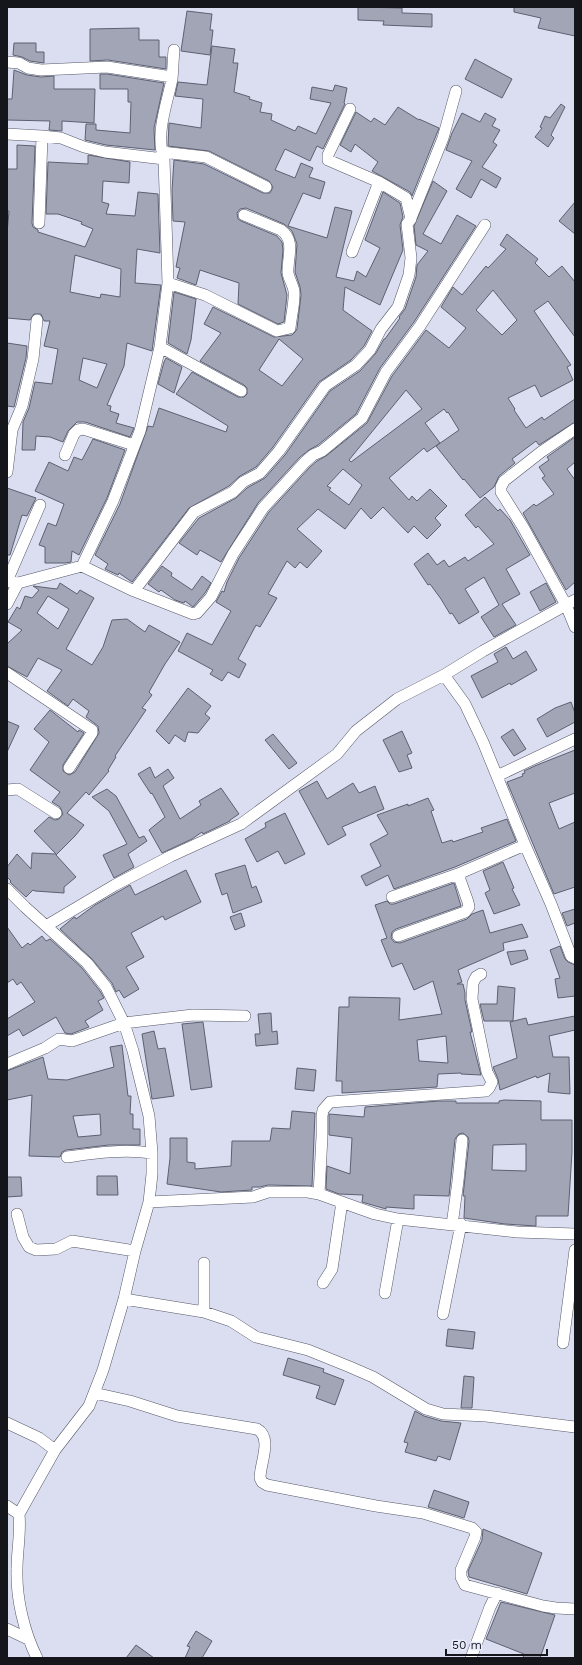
<svg xmlns="http://www.w3.org/2000/svg" width="582" height="1665" font-family="'Work Sans',sans-serif">
  <style>
    .building { fill: #a1a5b5; stroke: #5d6070; fill-rule: evenodd }
    .lines { fill: none; stroke-linecap: round; stroke-linejoin: round }
    .street-casing { stroke: #555867; stroke-width: 12 }
    .street { stroke: #fff; stroke-width: 11 }
  </style>
  <rect width="100%" height="100%" fill="#dbdef0"/>
  <path class="building" d="M 358,7 L 402,8 L 402,13 L 432,14 L 432,27 L 383,25 L 384,21 L 358,20 Z
    M 514,7 L 575,7 L 575,36 L 538,28 L 541,18 L 514,12 Z
    M 187,11 L 212,14 L 210,30 L 213,30 L 210,55 L 181,51 Z
    M 139,28 L 139,40 L 159,40 L 159,57 L 166,57 L 166,69 L 108,60 L 90,61 L 90,29 Z
    M 14,43 L 36,43 L 36,52 L 44,52 L 44,63 L 30,61 L 22,57 L 13,55 Z
    M 212,46 L 235,49 L 233,63 L 238,63 L 234,92 L 250,97 L 249,99 L 262,103 L 260,112 L 272,114 L 271,120 L 295,131 L 298,126 L 316,134 L 331,103 L 310,99 L 312,87 L 333,91 L 335,85 L 347,88 L 344,103 L 345,104 L 323,149 L 317,146 L 310,161 L 285,149 L 275,170 L 295,178 L 301,163 L 313,168 L 309,177 L 325,182 L 320,199 L 303,193 L 288,226 L 327,238 L 335,207 L 352,211 L 336,277 L 354,281 L 357,271 L 366,277 L 380,248 L 365,240 L 383,192 L 400,203 L 403,217 L 400,225 L 403,250 L 380,305 L 345,287 L 343,310 L 372,331 L 364,346 L 351,360 L 319,382 L 273,447 L 256,467 L 240,476 L 229,486 L 189,508 L 132,582 L 119,573 L 118,575 L 105,569 L 108,564 L 95,555 L 120,504 L 148,426 L 153,427 L 159,408 L 226,432 L 228,426 L 176,394 L 192,372 L 238,397 L 244,397 L 247,394 L 247,388 L 244,385 L 200,361 L 221,333 L 204,324 L 213,307 L 274,337 L 292,335 L 295,332 L 297,329 L 301,295 L 300,287 L 295,272 L 297,244 L 292,231 L 284,224 L 246,208 L 240,209 L 237,213 L 238,219 L 241,221 L 277,236 L 282,242 L 283,250 L 281,273 L 287,295 L 284,322 L 278,324 L 238,304 L 239,283 L 200,270 L 196,285 L 177,278 L 180,268 L 176,267 L 185,222 L 173,221 L 172,190 L 174,160 L 204,164 L 263,193 L 270,193 L 273,187 L 269,181 L 209,151 L 168,146 L 169,123 L 201,128 L 203,99 L 175,96 L 178,82 L 207,85 ZM 279,339 L 303,359 L 282,386 L 259,370 Z
    M 475,59 L 512,79 L 502,98 L 465,79 Z
    M 14,70 L 27,75 L 41,77 L 54,76 L 54,89 L 95,89 L 94,123 L 62,121 L 62,131 L 49,130 L 50,121 L 7,120 L 7,99 L 12,99 Z
    M 100,74 L 107,74 L 164,83 L 154,128 L 155,150 L 106,145 L 85,140 L 86,124 L 96,124 L 96,130 L 130,133 L 131,102 L 128,102 L 128,89 L 100,89 Z
    M 561,104 L 565,107 L 551,135 L 554,138 L 548,147 L 535,137 L 542,128 L 540,127 L 545,116 L 550,118 Z
    M 398,107 L 419,120 L 419,119 L 439,128 L 412,196 L 410,192 L 372,171 L 378,162 L 355,144 L 351,152 L 340,145 L 356,112 L 371,122 L 374,118 L 385,125 Z
    M 462,113 L 480,122 L 485,113 L 496,119 L 492,126 L 500,130 L 493,142 L 497,145 L 482,167 L 501,178 L 496,188 L 481,179 L 471,198 L 456,189 L 472,161 L 446,150 L 452,133 Z
    M 17,145 L 35,146 L 32,223 L 33,227 L 38,230 L 38,232 L 85,247 L 93,229 L 81,224 L 82,222 L 58,214 L 46,214 L 48,162 L 88,164 L 88,155 L 130,162 L 129,183 L 103,181 L 102,202 L 109,204 L 106,214 L 135,216 L 138,192 L 158,194 L 160,253 L 137,249 L 135,283 L 161,285 L 152,351 L 127,343 L 124,366 L 107,405 L 111,406 L 110,411 L 119,414 L 116,423 L 134,428 L 130,437 L 85,422 L 77,422 L 68,431 L 63,442 L 50,437 L 36,436 L 35,450 L 22,450 L 23,422 L 29,408 L 35,382 L 52,384 L 58,349 L 44,346 L 50,321 L 44,321 L 41,314 L 34,314 L 30,320 L 7,318 L 7,233 L 9,211 L 7,211 L 7,169 L 17,169 ZM 75,255 L 121,269 L 120,297 L 101,294 L 100,298 L 70,292 ZM 83,358 L 107,364 L 97,388 L 79,380 Z
    M 433,181 L 447,191 L 423,234 L 441,244 L 457,215 L 476,226 L 414,322 L 380,368 L 356,414 L 318,445 L 309,450 L 300,457 L 258,503 L 221,562 L 200,550 L 197,555 L 179,543 L 199,518 L 236,498 L 247,488 L 265,478 L 285,455 L 330,391 L 360,371 L 376,353 L 384,339 L 385,339 L 400,318 L 399,317 L 405,309 L 416,277 L 417,265 L 428,251 L 416,245 L 414,226 Z
    M 575,202 L 575,234 L 559,221 Z
    M 507,234 L 538,259 L 535,263 L 549,277 L 562,266 L 575,282 L 575,337 L 548,301 L 534,311 L 571,365 L 567,367 L 573,380 L 541,397 L 535,385 L 508,398 L 515,409 L 514,410 L 526,428 L 542,417 L 544,420 L 575,399 L 575,422 L 539,445 L 536,441 L 512,459 L 515,463 L 499,476 L 494,487 L 480,498 L 464,479 L 463,480 L 436,446 L 459,430 L 448,412 L 447,413 L 444,409 L 425,423 L 440,443 L 427,452 L 424,448 L 389,478 L 409,500 L 412,496 L 417,501 L 430,489 L 447,506 L 435,518 L 441,525 L 427,539 L 414,526 L 408,533 L 383,507 L 371,519 L 361,508 L 345,529 L 318,509 L 297,529 L 322,551 L 307,568 L 300,562 L 295,568 L 287,561 L 268,594 L 277,598 L 260,627 L 256,625 L 238,659 L 246,664 L 239,678 L 228,672 L 222,681 L 210,674 L 213,670 L 178,651 L 187,633 L 212,645 L 231,611 L 216,602 L 222,591 L 224,592 L 227,582 L 239,558 L 269,512 L 310,467 L 317,461 L 326,456 L 367,423 L 392,376 L 426,330 L 449,348 L 466,328 L 441,307 L 453,287 L 462,295 L 486,266 L 488,268 L 506,249 L 500,245 ZM 493,290 L 517,320 L 502,335 L 476,310 ZM 406,390 L 422,409 L 351,462 L 349,460 ZM 343,469 L 362,485 L 349,505 L 329,490 L 331,488 L 327,486 Z
    M 174,292 L 196,299 L 191,340 L 187,354 L 168,343 Z
    M 7,343 L 27,346 L 26,358 L 14,407 L 7,406 Z
    M 166,358 L 182,367 L 174,393 L 158,384 L 164,362 Z
    M 575,437 L 575,462 L 567,469 L 575,480 L 575,582 L 566,590 L 523,513 L 534,504 L 536,506 L 554,494 L 542,478 L 545,476 L 539,467 L 549,460 L 547,457 Z
    M 93,439 L 125,450 L 107,498 L 79,555 L 72,551 L 71,562 L 65,563 L 45,563 L 45,547 L 39,545 L 48,523 L 56,526 L 64,504 L 35,491 L 49,462 L 68,471 L 74,457 L 82,460 Z
    M 7,488 L 36,498 L 27,516 L 22,515 L 10,555 L 7,555 Z
    M 485,497 L 498,511 L 500,509 L 510,520 L 530,555 L 506,569 L 520,594 L 502,604 L 516,625 L 494,637 L 481,617 L 499,605 L 484,577 L 465,589 L 479,612 L 459,624 L 452,613 L 450,614 L 441,599 L 430,584 L 428,585 L 414,564 L 428,553 L 437,565 L 444,560 L 449,567 L 465,557 L 468,561 L 494,544 L 478,526 L 476,528 L 465,515 Z
    M 162,566 L 172,573 L 171,576 L 192,590 L 202,576 L 211,583 L 205,593 L 193,607 L 185,601 L 184,603 L 175,600 L 161,590 L 159,592 L 148,584 Z
    M 60,583 L 77,594 L 80,590 L 94,598 L 66,649 L 92,665 L 103,647 L 112,620 L 127,619 L 145,632 L 149,625 L 180,642 L 165,664 L 149,692 L 152,695 L 142,708 L 146,710 L 115,756 L 116,757 L 108,770 L 109,771 L 89,795 L 86,792 L 67,813 L 84,825 L 75,836 L 56,855 L 76,877 L 64,887 L 64,893 L 35,891 L 33,890 L 26,897 L 10,882 L 11,881 L 7,877 L 7,867 L 17,854 L 31,869 L 32,853 L 56,854 L 34,831 L 49,817 L 55,820 L 59,819 L 63,814 L 60,807 L 52,802 L 60,792 L 30,770 L 49,742 L 34,729 L 50,710 L 78,732 L 79,730 L 84,733 L 63,765 L 63,771 L 69,775 L 75,772 L 99,733 L 98,726 L 86,717 L 89,711 L 73,699 L 68,706 L 47,691 L 62,670 L 38,658 L 27,677 L 7,666 L 7,644 L 22,630 L 8,622 L 17,607 L 20,609 L 25,596 L 32,598 L 39,590 L 33,586 L 57,589 ZM 48,596 L 69,609 L 58,629 L 37,613 Z
    M 546,583 L 556,602 L 540,611 L 530,592 Z
    M 506,647 L 513,659 L 526,651 L 537,670 L 511,685 L 510,683 L 482,698 L 471,676 L 498,662 L 494,654 Z
    M 188,688 L 211,706 L 205,714 L 210,718 L 198,733 L 188,732 L 185,742 L 175,735 L 169,744 L 156,731 Z
    M 571,702 L 575,713 L 575,722 L 547,737 L 537,719 L 555,708 Z
    M 7,721 L 19,726 L 7,752 Z
    M 513,729 L 526,749 L 514,756 L 501,737 Z
    M 402,731 L 412,753 L 407,755 L 412,768 L 399,772 L 383,740 Z
    M 273,734 L 297,763 L 289,769 L 265,740 Z
    M 575,750 L 575,793 L 549,803 L 559,829 L 575,822 L 575,887 L 554,894 L 507,782 L 523,776 L 522,774 L 525,773 L 524,771 L 537,765 Z
    M 150,767 L 155,778 L 168,769 L 174,778 L 163,786 L 180,819 L 201,805 L 199,801 L 221,788 L 239,814 L 230,820 L 230,821 L 203,834 L 202,832 L 192,839 L 162,853 L 149,830 L 165,817 L 152,793 L 151,794 L 138,774 Z
    M 317,781 L 327,799 L 353,783 L 359,793 L 375,786 L 384,809 L 342,827 L 346,835 L 328,845 L 299,791 Z
    M 107,789 L 116,796 L 139,838 L 144,836 L 147,841 L 128,854 L 134,867 L 114,878 L 103,855 L 127,844 L 109,811 L 92,797 Z
    M 428,798 L 434,810 L 431,811 L 442,843 L 452,840 L 453,842 L 483,832 L 481,828 L 507,819 L 516,841 L 455,867 L 394,889 L 388,875 L 366,886 L 361,876 L 381,866 L 370,844 L 388,834 L 377,815 L 408,804 L 408,806 Z
    M 285,813 L 305,854 L 285,864 L 278,851 L 257,862 L 245,839 L 266,827 L 265,823 Z
    M 503,862 L 514,888 L 512,889 L 520,905 L 494,914 L 485,893 L 490,890 L 483,871 Z
    M 245,865 L 252,888 L 256,886 L 262,902 L 233,913 L 227,893 L 222,895 L 215,874 Z
    M 186,870 L 201,902 L 165,920 L 163,916 L 131,933 L 144,957 L 126,967 L 139,989 L 124,998 L 119,990 L 116,992 L 112,983 L 92,959 L 60,929 L 73,918 L 75,917 L 76,919 L 95,905 L 130,885 L 135,895 Z
    M 454,883 L 461,906 L 396,929 L 392,932 L 391,938 L 394,942 L 400,943 L 467,919 L 472,914 L 483,910 L 490,933 L 522,924 L 528,937 L 503,943 L 504,950 L 458,970 L 462,982 L 457,984 L 463,984 L 465,993 L 465,1000 L 472,1032 L 470,1032 L 481,1075 L 461,1074 L 461,1073 L 438,1074 L 437,1087 L 342,1093 L 342,1081 L 336,1081 L 339,1007 L 349,1007 L 349,997 L 400,998 L 399,1020 L 442,1014 L 433,981 L 414,990 L 402,963 L 392,967 L 381,940 L 387,938 L 375,905 L 387,901 L 390,904 L 394,904 ZM 446,1036 L 448,1063 L 419,1061 L 417,1040 Z
    M 575,909 L 575,923 L 567,926 L 562,913 Z
    M 241,913 L 245,926 L 235,930 L 230,917 Z
    M 7,927 L 22,948 L 28,943 L 30,945 L 42,936 L 46,941 L 50,939 L 82,968 L 100,991 L 104,998 L 98,1001 L 103,1010 L 85,1021 L 89,1027 L 71,1034 L 65,1033 L 56,1017 L 23,1036 L 19,1029 L 7,1036 L 7,1019 L 35,1002 L 21,982 L 17,985 L 13,979 L 7,983 Z
    M 560,946 L 565,959 L 568,962 L 575,965 L 575,996 L 558,998 L 555,979 L 560,978 L 550,950 Z
    M 525,950 L 528,959 L 511,965 L 507,952 Z
    M 498,986 L 515,988 L 513,1021 L 484,1021 L 480,1004 L 497,1004 Z
    M 271,1013 L 272,1032 L 277,1031 L 278,1044 L 256,1046 L 255,1034 L 260,1034 L 258,1014 Z
    M 575,1016 L 575,1030 L 549,1036 L 553,1057 L 569,1057 L 570,1094 L 548,1092 L 550,1073 L 537,1078 L 536,1076 L 500,1090 L 498,1079 L 493,1067 L 517,1058 L 510,1022 L 526,1018 L 528,1025 Z
    M 203,1022 L 212,1087 L 191,1090 L 182,1024 Z
    M 154,1031 L 158,1049 L 165,1048 L 174,1096 L 152,1099 L 142,1034 Z
    M 122,1045 L 128,1096 L 131,1096 L 130,1114 L 133,1114 L 133,1129 L 140,1129 L 140,1145 L 109,1145 L 66,1150 L 62,1152 L 60,1157 L 29,1156 L 32,1095 L 7,1100 L 7,1071 L 43,1057 L 48,1079 L 67,1080 L 114,1067 L 110,1047 ZM 100,1114 L 101,1135 L 78,1137 L 73,1116 Z
    M 297,1068 L 316,1070 L 314,1091 L 295,1089 Z
    M 504,1100 L 541,1101 L 541,1120 L 572,1120 L 572,1152 L 568,1216 L 536,1216 L 536,1226 L 505,1224 L 464,1218 L 465,1196 L 463,1196 L 469,1141 L 468,1137 L 463,1133 L 459,1134 L 455,1139 L 449,1196 L 414,1195 L 414,1209 L 386,1207 L 386,1209 L 362,1202 L 363,1195 L 339,1194 L 326,1189 L 327,1166 L 350,1174 L 352,1138 L 329,1135 L 329,1114 L 364,1117 L 365,1107 L 439,1101 L 456,1101 L 456,1103 L 499,1103 L 499,1101 ZM 526,1144 L 526,1171 L 492,1170 L 493,1145 Z
    M 292,1111 L 315,1113 L 312,1186 L 268,1185 L 260,1187 L 252,1187 L 252,1190 L 221,1192 L 167,1184 L 170,1158 L 170,1138 L 187,1138 L 187,1162 L 195,1163 L 195,1169 L 231,1166 L 232,1141 L 270,1141 L 272,1128 L 290,1129 Z
    M 97,1176 L 117,1176 L 118,1195 L 97,1195 Z
    M 7,1177 L 21,1177 L 22,1196 L 7,1197 Z
    M 448,1329 L 475,1332 L 473,1349 L 446,1346 Z
    M 288,1358 L 324,1369 L 323,1372 L 344,1380 L 335,1405 L 316,1398 L 320,1386 L 283,1375 Z
    M 464,1376 L 474,1377 L 472,1408 L 461,1408 Z
    M 415,1411 L 424,1416 L 441,1421 L 461,1423 L 450,1460 L 438,1456 L 436,1461 L 405,1452 L 408,1443 L 404,1442 Z
    M 434,1490 L 469,1502 L 464,1518 L 428,1507 Z
    M 483,1529 L 542,1553 L 527,1594 L 469,1577 L 468,1571 L 482,1540 Z
    M 501,1602 L 555,1615 L 540,1658 L 523,1658 L 524,1654 L 486,1639 Z
    M 196,1631 L 212,1641 L 202,1658 L 185,1658 L 190,1647 L 187,1646 Z
    M 136,1645 L 154,1658 L 126,1658 Z"/>
  <g class="lines">
    <defs>
      <path id="street" d="M 7,62 L 19,63 L 28,68 L 41,70 L 107,67 L 172,77
        M 7,134 L 42,136
        M 162,152 L 206,157 L 266,187
        M 411,218 L 443,138 L 456,91
        M 39,223 L 42,136 L 61,138 L 84,147 L 105,152 L 164,159
        M 352,252 L 379,182
        M 168,283 L 205,295 L 277,331 L 290,328 C 291,317 295,302 294,291 C 293,285 289,279 288,273 C 287,258 296,241 281,230 L 244,215
        M 160,347 L 241,391
        M 575,429 L 541,452 L 504,481 L 501,487 L 501,492 L 523,527 L 566,605 L 575,627
        M 65,455 L 74,434 L 78,430 L 83,429 L 134,445
        M 7,472 L 12,430 L 22,406 L 33,359 L 37,320
        M 82,566 L 134,591 L 193,614 L 197,613 L 211,597 L 233,554 L 263,508 L 305,462 L 313,455 L 322,451 L 362,418 L 386,372 L 420,326 L 485,225
        M 7,581 L 18,583 L 82,566 L 113,501 L 140,431 L 160,347 L 168,283 L 164,159 C 155,134 167,104 172,79 C 173,69 173,60 174,50
        M 7,581 L 40,505
        M 134,591 L 194,512 L 233,492 L 243,482 L 260,473 L 279,451 L 325,386 L 356,365 L 370,350 L 381,329 L 398,307 L 409,275 L 411,258 L 407,224 L 411,219 L 406,198 L 379,182 L 328,160 L 328,155 L 350,109
        M 7,604 L 18,583
        M 7,673 L 92,730 L 92,733 L 69,768
        M 444,675 L 465,704 L 483,742 L 525,845 L 551,904 L 571,956 L 575,958
        M 497,776 L 575,739
        M 7,790 L 18,789 L 56,813
        M 7,889 L 25,907 L 87,963 L 106,987 L 124,1023 L 133,1051 L 149,1116 L 152,1153 L 152,1174 L 149,1202 L 135,1251 L 124,1299 L 103,1370 L 89,1406 L 55,1450 L 19,1514
        M 392,897 L 458,874 L 525,845
        M 46,926 L 115,885 L 171,856 L 241,824 L 337,754 L 356,731 L 397,699 L 444,675 L 483,651 L 575,600
        M 398,936 L 465,912 L 469,907 L 468,902 L 458,874
        M 7,1064 L 45,1048 L 59,1039 L 72,1041 L 124,1023 L 193,1015 L 245,1016
        M 67,1157 C 96,1153 122,1149 152,1153
        M 319,1194 L 322,1136 L 322,1116 L 323,1110 L 330,1102 L 486,1091 L 489,1088 L 492,1082 L 487,1072 L 472,999 L 473,983 L 476,977 L 481,974
        M 149,1202 L 253,1197 L 268,1192 L 308,1192 L 319,1194 L 375,1214 L 398,1219 L 517,1232 L 575,1234
        M 17,1214 L 23,1237 L 29,1247 L 36,1250 L 56,1249 L 72,1241 L 135,1251
        M 452,1225 L 458,1181 L 462,1140
        M 204,1263 L 204,1312
        M 323,1283 L 332,1269 L 342,1202
        M 385,1293 L 398,1219
        M 124,1299 L 204,1312 L 231,1321 L 256,1337 L 308,1350 L 350,1367 L 373,1377 L 426,1409 L 443,1414 L 486,1416 L 575,1427
        M 443,1314 L 461,1224
        M 563,1343 L 575,1250
        M 94,1393 L 130,1401 L 177,1416 L 257,1429 C 273,1438 260,1463 260,1478 L 262,1482 L 267,1485 L 376,1506 L 423,1513 L 472,1528 L 476,1532 L 475,1537 L 461,1570 L 461,1577 L 465,1585 L 543,1606 L 556,1608 L 575,1609
        M 7,1423 L 39,1438 L 55,1450
        M 7,1506 L 19,1514 C 21,1533 17,1550 17,1569 C 16,1598 24,1632 37,1658
        M 7,1629 L 28,1639
        M 471,1658 L 490,1607 L 497,1593"/>
    </defs>
    <use href="#street" class="street-casing"/>
    <use href="#street" class="street"/>
  </g>
  <rect width="582" height="1665" fill="none" stroke="#15161c" stroke-width="16"/>
  <path d="M446 1649v6h101v-6" fill="none" stroke="#15161c" stroke-width="2"/>
  <text x="452" y="1649" font-size="12" fill="#15161c" stroke="#e8ecfd" stroke-width="3" paint-order="stroke">50 m</text>
</svg>
